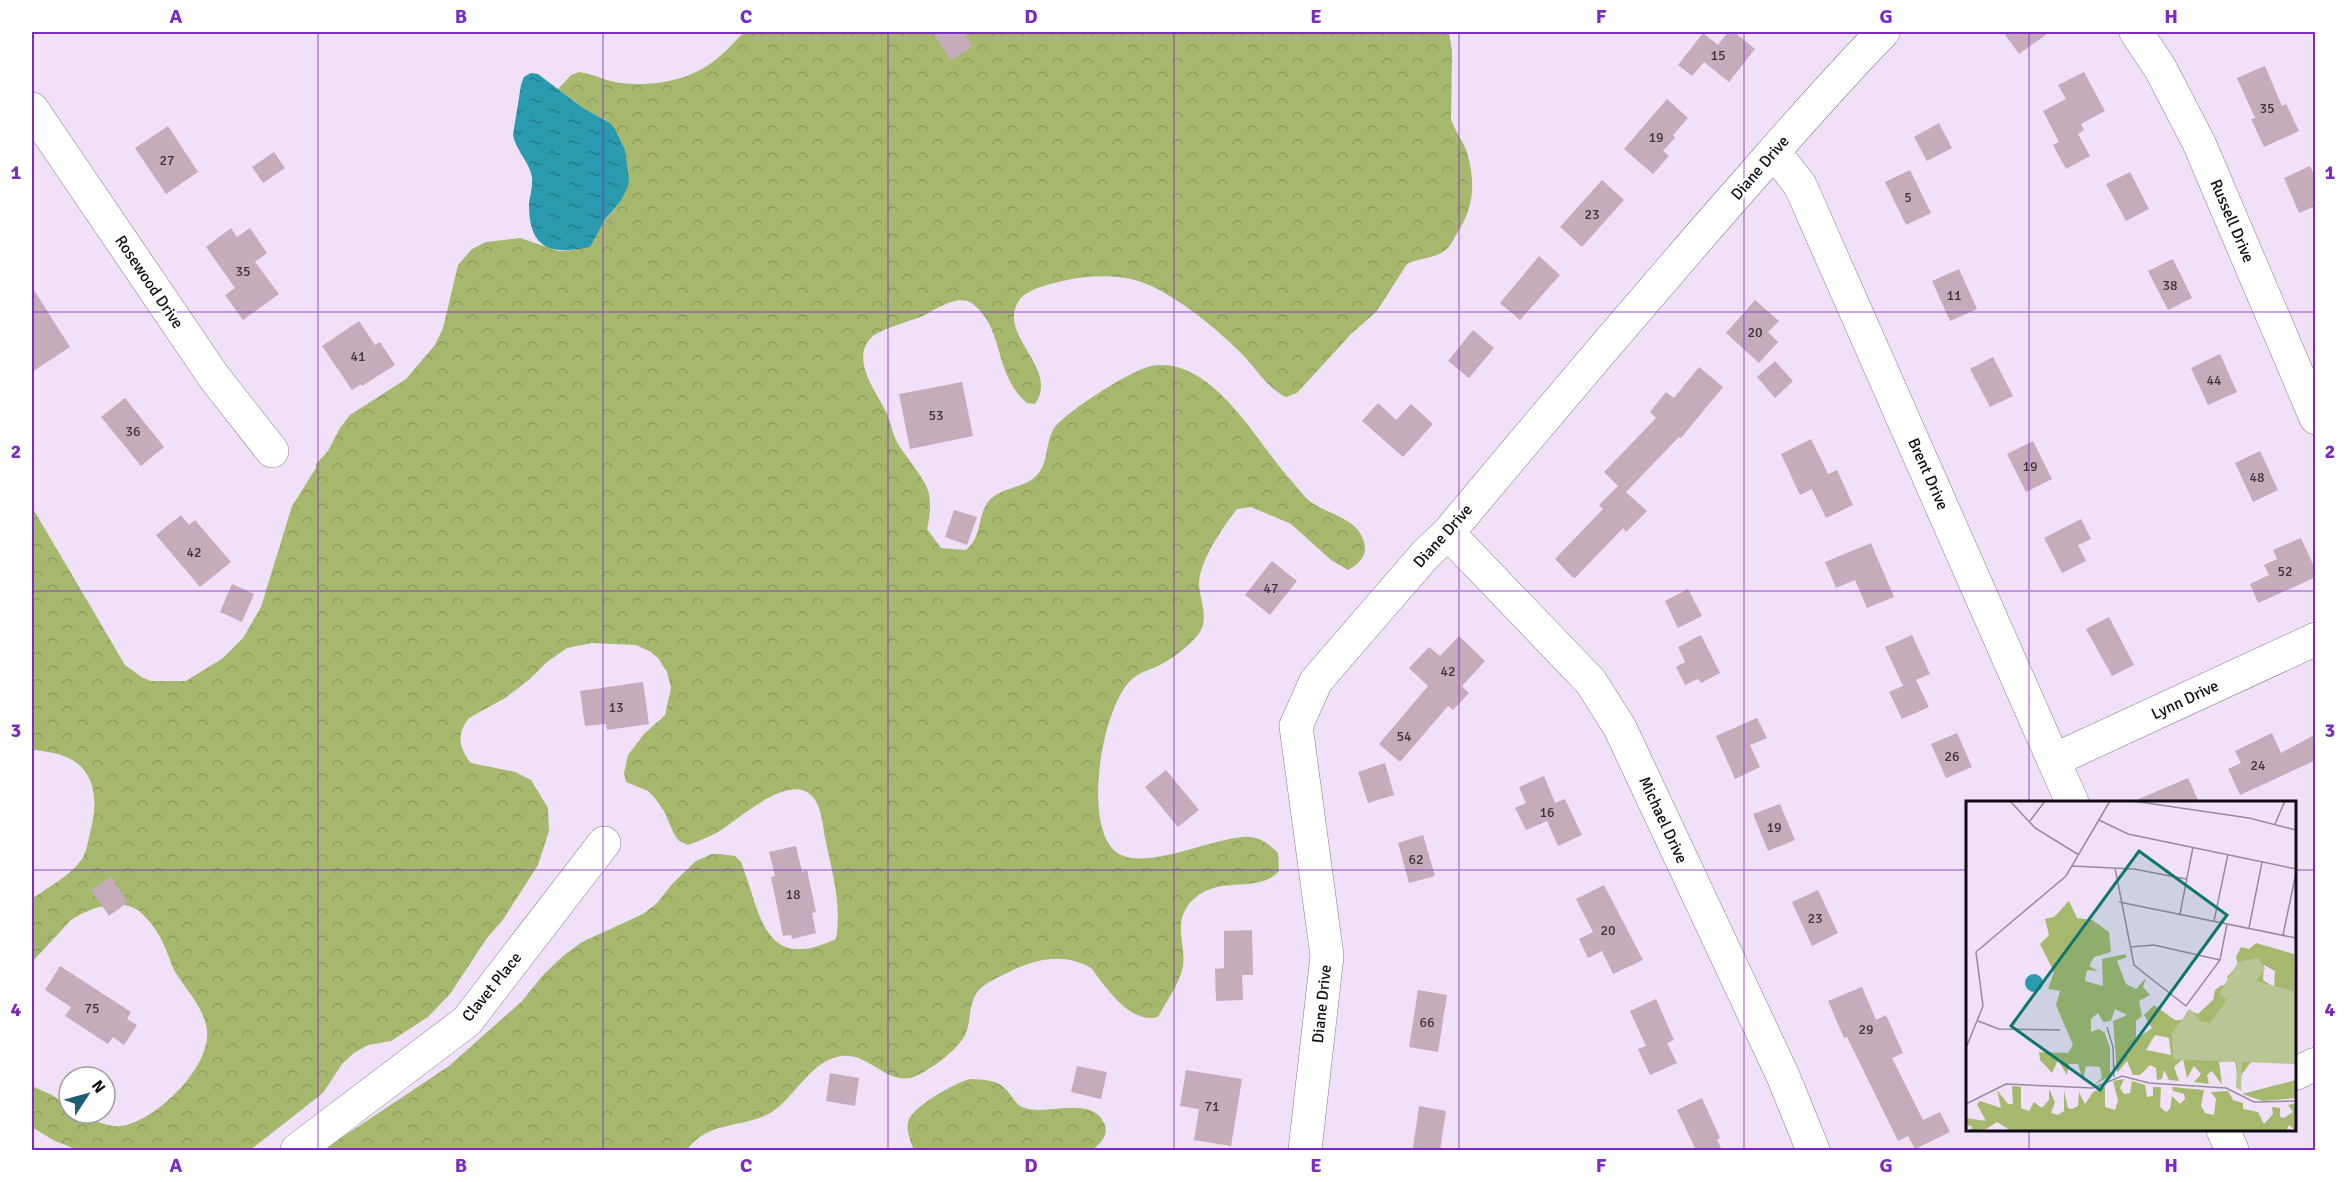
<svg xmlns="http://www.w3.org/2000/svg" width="2347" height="1182" font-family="Signika,sans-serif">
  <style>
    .forest { fill: url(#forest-crowns) }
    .water { fill: url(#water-ripples) }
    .building { fill: #c6abba }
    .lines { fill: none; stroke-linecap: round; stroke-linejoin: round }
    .minor-casing { stroke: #87798e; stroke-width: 34 }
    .minor { stroke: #fff; stroke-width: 33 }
    .grid { fill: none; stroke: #7b2cbf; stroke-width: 1.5; stroke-opacity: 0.55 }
    .labels { text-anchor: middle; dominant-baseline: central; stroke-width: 5; stroke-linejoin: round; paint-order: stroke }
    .number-label { font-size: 14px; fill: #3e333d }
    .street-label { font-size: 16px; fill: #100b13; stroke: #fff }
    .inset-road { fill: none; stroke: #968b9c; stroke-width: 1.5 }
    .view { fill: #0f766e; fill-opacity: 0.15; stroke: #0f766e; stroke-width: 3 }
    .inset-edge { fill: none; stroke: #100b13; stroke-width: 3 }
    .neatline { fill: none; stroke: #7b2cbf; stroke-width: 2 }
    .grid-label { font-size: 20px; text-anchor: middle; font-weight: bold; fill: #7b2cbf }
  </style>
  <defs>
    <pattern id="forest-crowns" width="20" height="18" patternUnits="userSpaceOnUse" patternTransform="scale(1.5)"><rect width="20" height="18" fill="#a6b86e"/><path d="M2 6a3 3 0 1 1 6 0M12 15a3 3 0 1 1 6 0" fill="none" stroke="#8e9d5e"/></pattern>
    <pattern id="water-ripples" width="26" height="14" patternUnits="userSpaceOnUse" patternTransform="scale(1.5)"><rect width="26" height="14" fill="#2a9aae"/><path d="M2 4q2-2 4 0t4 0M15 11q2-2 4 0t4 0" fill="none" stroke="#237c8c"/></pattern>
  </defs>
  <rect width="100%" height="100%" fill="#f0e0f8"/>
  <path class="forest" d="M 744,32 L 1449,32 L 1452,51 L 1451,119 C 1455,132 1465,143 1468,156 C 1476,187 1473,209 1456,235 C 1452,242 1449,249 1441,253 C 1431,259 1418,258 1407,264 L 1377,311 L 1352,333 L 1297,393 L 1286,397 C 1266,387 1256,368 1241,353 C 1217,329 1176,295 1144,283 C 1120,274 1087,275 1063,281 C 1050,284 1025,289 1018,302 C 998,337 1060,368 1035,404 L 1027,403 C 993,374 1005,329 973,304 C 960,294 939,307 927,314 C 913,321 882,328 872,337 C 849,359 877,392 886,412 C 891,422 892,433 897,442 C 905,456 922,475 927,488 C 932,500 930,517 927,529 L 941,548 L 966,550 C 982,536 977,521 986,505 C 996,487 1022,490 1036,476 C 1049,463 1045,444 1053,430 C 1062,414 1133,369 1151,366 C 1214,355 1259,447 1295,485 C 1300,491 1305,498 1311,502 C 1327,514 1358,518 1364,542 C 1368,556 1359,564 1348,570 L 1331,560 L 1291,524 L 1251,507 L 1237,509 C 1223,527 1199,561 1199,585 C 1200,599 1208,617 1201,630 C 1194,643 1173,658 1160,665 C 1150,670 1140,672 1132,679 C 1102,706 1083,821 1114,850 C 1141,876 1218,834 1251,837 C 1262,839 1270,845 1278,853 L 1279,871 C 1256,897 1214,870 1187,907 C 1174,926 1186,946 1183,966 C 1180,983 1166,1002 1158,1017 C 1129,1024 1107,988 1091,968 C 1064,952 1035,959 1009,972 C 999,977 986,982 978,991 C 969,1003 971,1017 967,1030 C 963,1046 933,1068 918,1075 C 890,1090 870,1052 842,1056 C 812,1060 798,1092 776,1109 C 749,1130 710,1118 687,1150 L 323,1150 L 449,1066 L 522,1001 L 544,974 L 563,956 L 582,942 L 643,914 L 656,904 L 673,883 L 696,861 L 712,854 L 720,854 L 735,856 L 741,862 C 761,912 762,974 836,939 C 842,905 832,871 825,838 C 823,825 821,804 811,795 C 788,773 738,820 718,832 C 709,837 698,841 688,845 L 679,841 L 674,834 L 664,811 L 654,797 L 648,791 L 626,782 L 624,773 L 628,755 L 644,734 L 665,715 L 671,688 L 667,672 L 658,658 L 651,652 L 636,645 L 592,643 L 567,648 L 547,662 L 530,679 L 505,698 L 469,718 C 456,734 459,748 471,763 L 515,772 L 531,780 L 548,808 L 549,831 L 538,865 L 502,921 L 487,938 L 450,994 L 428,1017 L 391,1041 L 368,1045 L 354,1053 L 342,1064 L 323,1093 L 250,1150 L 78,1150 L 53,1140 L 32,1127 L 32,1086 L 52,1095 L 69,1107 L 69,1113 C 88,1113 101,1128 121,1126 C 156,1121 211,1067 207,1030 C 204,1007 185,989 174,970 C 168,957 165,944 157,932 C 153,925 143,913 136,909 C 117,898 87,909 71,920 L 32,962 L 32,899 C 48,887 70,876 82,859 C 87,851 88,841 90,833 C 100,797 95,762 54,753 C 46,752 39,750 32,750 L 32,507 L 125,665 L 143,678 L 151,681 L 186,681 L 223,658 L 243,638 L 261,607 L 292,506 L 316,468 L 316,464 L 328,451 L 340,428 L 350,415 L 406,379 L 435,345 L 443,328 L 458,265 L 472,249 L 486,242 L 520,238 L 559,251 L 575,250 L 600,227 L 620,202 L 610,123 L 583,108 L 558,89 L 571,75 L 579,72 C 593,74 606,81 620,83 C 652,87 688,81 714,61 C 725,53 735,41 744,32 Z
    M 970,1079 C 981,1080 993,1079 1002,1086 C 1011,1092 1014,1105 1025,1108 C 1047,1116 1091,1095 1104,1123 C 1110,1135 1100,1144 1092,1150 L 914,1150 C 911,1142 906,1131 908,1122 C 912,1106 955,1083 970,1079 Z"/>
  <path class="water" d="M 531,73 L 538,74 L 583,108 L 610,123 L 615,129 L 625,150 L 629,179 L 628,187 L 620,202 L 604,221 L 590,247 C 551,255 529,250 529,204 C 530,195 533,186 532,177 C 529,161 516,151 513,135 L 521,85 L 524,77 Z"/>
  <path class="building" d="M 932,32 L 963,32 L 973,46 L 951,60 Z
    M 1728,32 L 1734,32 L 1755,49 L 1729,82 L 1704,62 L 1692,76 L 1678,65 L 1703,33 L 1718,45 Z
    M 2003,32 L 2050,32 L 2019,54 Z
    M 2265,66 L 2282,106 L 2286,104 L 2299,131 L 2264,147 L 2251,119 L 2255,118 L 2237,78 Z
    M 2084,72 L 2105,111 L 2081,124 L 2084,130 L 2078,134 L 2090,156 L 2066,169 L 2053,145 L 2059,142 L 2043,111 L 2066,99 L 2058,85 Z
    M 1667,99 L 1688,118 L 1673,135 L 1675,138 L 1663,151 L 1669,156 L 1653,174 L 1624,149 Z
    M 1939,123 L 1952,148 L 1927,161 L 1914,137 Z
    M 168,126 L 198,172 L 166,194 L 135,148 Z
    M 274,152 L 285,168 L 263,183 L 252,167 Z
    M 2310,166 L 2316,179 L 2316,206 L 2299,213 L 2284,178 Z
    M 1910,170 L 1931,213 L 1906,225 L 1885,182 Z
    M 2130,172 L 2149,209 L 2126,221 L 2106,184 Z
    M 1602,180 L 1624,200 L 1582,247 L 1560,227 Z
    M 231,228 L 237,237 L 250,228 L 267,253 L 255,262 L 279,294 L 243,320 L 225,295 L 235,288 L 206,247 Z
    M 1539,256 L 1560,275 L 1520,320 L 1500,303 Z
    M 2173,259 L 2192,298 L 2168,310 L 2148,271 Z
    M 1959,269 L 1977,309 L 1950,321 L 1932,281 Z
    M 32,287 L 70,347 L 32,372 Z
    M 1755,300 L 1779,321 L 1768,332 L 1778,342 L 1759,363 L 1726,333 Z
    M 359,321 L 375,345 L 380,342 L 395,365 L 362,386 L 361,384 L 352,390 L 322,346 Z
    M 1473,330 L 1494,348 L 1469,378 L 1448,361 Z
    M 2220,354 L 2237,392 L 2208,405 L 2191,368 Z
    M 1993,357 L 2013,396 L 1990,407 L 1970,369 Z
    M 1775,361 L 1793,381 L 1775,398 L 1757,377 Z
    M 1699,367 L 1723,387 L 1681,438 L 1679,437 L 1626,492 L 1647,511 L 1626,532 L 1623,528 L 1575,578 L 1571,576 L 1555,559 L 1603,509 L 1599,505 L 1618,486 L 1604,472 L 1656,418 L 1650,412 L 1666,392 L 1674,398 Z
    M 962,382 L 973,436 L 910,449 L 899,394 Z
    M 125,398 L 164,447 L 141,466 L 101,417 Z
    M 1378,403 L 1396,420 L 1411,404 L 1433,424 L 1403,457 L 1362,421 Z
    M 1811,439 L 1828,474 L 1837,470 L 1853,505 L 1826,518 L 1812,489 L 1800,495 L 1781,454 Z
    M 2033,441 L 2052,479 L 2026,492 L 2007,454 Z
    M 2260,451 L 2278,490 L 2253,502 L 2235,463 Z
    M 954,510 L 977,517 L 967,545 L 945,537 Z
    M 181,515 L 189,525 L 195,520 L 231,562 L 200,587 L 156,535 Z
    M 2081,519 L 2091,539 L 2078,545 L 2086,561 L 2062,573 L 2044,538 Z
    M 2301,538 L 2316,571 L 2316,577 L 2258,603 L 2250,584 L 2269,575 L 2264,565 L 2277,559 L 2273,550 Z
    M 1871,543 L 1894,597 L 1867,608 L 1855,580 L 1836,588 L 1825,562 Z
    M 1272,561 L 1297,581 L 1270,615 L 1245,595 Z
    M 232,584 L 254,594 L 242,622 L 220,612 Z
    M 1688,589 L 1702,616 L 1678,628 L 1665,601 Z
    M 2109,617 L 2134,665 L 2112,676 L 2086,629 Z
    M 1701,635 L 1720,673 L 1701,683 L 1698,679 L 1685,685 L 1676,667 L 1685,662 L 1678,647 Z
    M 1912,635 L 1930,674 L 1916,680 L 1929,707 L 1902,719 L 1889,692 L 1903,686 L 1885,647 Z
    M 1459,636 L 1485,661 L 1462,686 L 1469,693 L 1453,710 L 1448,706 L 1400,762 L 1379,744 L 1428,686 L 1409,668 L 1429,647 L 1440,656 Z
    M 643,682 L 649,724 L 607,730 L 606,724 L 585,726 L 580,691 Z
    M 1757,718 L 1767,738 L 1750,745 L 1760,767 L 1735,779 L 1716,736 Z
    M 1957,733 L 1972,767 L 1946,778 L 1931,744 Z
    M 2272,733 L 2281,753 L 2316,734 L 2316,760 L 2240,795 L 2228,769 L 2241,763 L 2235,751 Z
    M 1385,763 L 1394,795 L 1368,803 L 1358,772 Z
    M 1166,770 L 1199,810 L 1178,827 L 1145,787 Z
    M 1544,776 L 1555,803 L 1565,799 L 1582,835 L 1558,846 L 1547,821 L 1526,830 L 1515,808 L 1526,803 L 1519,787 Z
    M 2188,778 L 2199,802 L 2132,802 Z
    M 1780,804 L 1795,840 L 1768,851 L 1753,814 Z
    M 1423,835 L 1435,876 L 1409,883 L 1398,843 Z
    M 796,846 L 802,872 L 807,870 L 816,912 L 812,913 L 816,933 L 792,939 L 791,935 L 783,936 L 771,877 L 775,876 L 769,852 Z
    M 111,877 L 128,902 L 109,916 L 91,890 Z
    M 1604,885 L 1643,960 L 1613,974 L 1602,951 L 1588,958 L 1579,939 L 1593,932 L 1576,899 Z
    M 1818,890 L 1838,933 L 1812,946 L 1792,902 Z
    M 1252,930 L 1253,975 L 1242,975 L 1243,1000 L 1216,1001 L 1215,969 L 1224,968 L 1224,931 Z
    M 60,966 L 131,1012 L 127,1019 L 137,1025 L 124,1045 L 113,1037 L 108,1044 L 65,1016 L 71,1007 L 45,990 Z
    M 1862,987 L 1876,1020 L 1886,1015 L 1903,1053 L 1892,1058 L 1923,1120 L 1940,1112 L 1950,1132 L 1915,1149 L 1908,1136 L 1898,1141 L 1847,1037 L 1844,1038 L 1828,1001 Z
    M 1418,990 L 1447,995 L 1438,1052 L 1409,1047 Z
    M 1656,999 L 1674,1040 L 1667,1043 L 1677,1063 L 1650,1075 L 1638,1049 L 1646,1046 L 1630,1011 Z
    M 1077,1066 L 1107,1072 L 1101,1099 L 1071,1092 Z
    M 1186,1070 L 1242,1079 L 1231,1146 L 1194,1140 L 1199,1109 L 1180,1106 Z
    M 830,1073 L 859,1078 L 855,1106 L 826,1101 Z
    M 1702,1098 L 1720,1138 L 1717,1140 L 1722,1150 L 1696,1150 L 1677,1110 Z
    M 1419,1106 L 1446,1111 L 1440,1150 L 1413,1148 Z"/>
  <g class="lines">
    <defs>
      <path id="minor" d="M 2136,32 L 2160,68 L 2199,143 L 2316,418
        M 32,109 L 214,377 L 272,451
        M 1774,152 L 1800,185 L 2072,802
        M 1448,533 L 1591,682 L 1620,728 L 1783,1076 L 1813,1150
        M 2054,760 L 2316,639
        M 2294,1074 L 2316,1064
        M 2223,1130 L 2232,1150
        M 297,1150 L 467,1021 L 604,843
        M 1305,1150 L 1327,956 L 1296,726 L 1316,681 L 1425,555 L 1448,533 C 1537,426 1627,320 1719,214 C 1773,153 1826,90 1883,32"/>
    </defs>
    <use href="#minor" class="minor-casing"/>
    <use href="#minor" class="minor"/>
  </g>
  <path class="grid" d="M 318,32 L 318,1150M 603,32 L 603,1150M 888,32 L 888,1150M 1174,32 L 1174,1150M 1459,32 L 1459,1150M 1744,32 L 1744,1150M 2029,32 L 2029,802M 32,312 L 2316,312M 32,591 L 2316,591M 32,870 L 1968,870M 2294,870 L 2316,870M 2029,1130 L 2029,1150"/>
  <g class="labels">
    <g class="number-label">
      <text x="1718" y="55">15</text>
      <text x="2267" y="108">35</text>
      <text x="1656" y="137">19</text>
      <text x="167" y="160">27</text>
      <text x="1908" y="197">5</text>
      <text x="1592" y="214">23</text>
      <text x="243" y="271">35</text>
      <text x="2170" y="285">38</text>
      <text x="1954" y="295">11</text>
      <text x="1755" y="332">20</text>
      <text x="358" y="356">41</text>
      <text x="2214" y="380">44</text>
      <text x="936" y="415">53</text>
      <text x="133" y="431">36</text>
      <text x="2030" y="466">19</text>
      <text x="2257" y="477">48</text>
      <text x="194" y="552">42</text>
      <text x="2285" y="571">52</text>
      <text x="1271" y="588">47</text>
      <text x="1448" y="671">42</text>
      <text x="616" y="707">13</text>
      <text x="1404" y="736">54</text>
      <text x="1952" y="756">26</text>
      <text x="2258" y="765">24</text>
      <text x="1547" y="812">16</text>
      <text x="1774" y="827">19</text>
      <text x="1416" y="859">62</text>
      <text x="793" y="894">18</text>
      <text x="1815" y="918">23</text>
      <text x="1608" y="930">20</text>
      <text x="92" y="1008">75</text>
      <text x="1427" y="1022">66</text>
      <text x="1866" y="1029">29</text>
      <text x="1212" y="1106">71</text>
    </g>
    <g class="street-label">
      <text transform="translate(1760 168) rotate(-49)">Diane Drive</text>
      <text transform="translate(2232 221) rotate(67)">Russell Drive</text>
      <text transform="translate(149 282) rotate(56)">Rosewood Drive</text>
      <text transform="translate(1928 474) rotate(66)">Brent Drive</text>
      <text transform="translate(1443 536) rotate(-48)">Diane Drive</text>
      <text transform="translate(2185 700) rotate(-25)">Lynn Drive</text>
      <text transform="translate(1663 820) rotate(65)">Michael Drive</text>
      <text transform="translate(492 987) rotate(-51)">Clavet Place</text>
      <text transform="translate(1322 1004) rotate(-84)">Diane Drive</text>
    </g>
  </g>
  <g transform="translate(1966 801)">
    <rect width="330" height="330" fill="#f0e0f8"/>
    <path d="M 103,100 L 111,117 L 126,119 L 143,131 L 145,151 L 128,156 L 123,165 L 132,170 L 121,169 L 119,180 L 137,185 L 136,158 L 159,153 L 161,156 L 151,160 L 160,183 L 170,188 L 180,177 L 177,186 L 184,194 L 173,200 L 176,215 L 170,220 L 170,238 L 186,227 L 178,214 L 188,204 L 209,219 L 217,219 L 222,209 L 232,213 L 247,199 L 249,189 L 256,184 L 261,186 L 264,180 L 261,176 L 272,164 L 270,156 L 275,146 L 283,148 L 290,142 L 328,153 L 330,269 L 326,250 L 285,261 L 274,276 L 274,289 L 269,260 L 253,261 L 256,284 L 246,270 L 241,274 L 243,283 L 228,281 L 235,273 L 228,265 L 221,277 L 217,258 L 208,266 L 213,280 L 203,279 L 198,269 L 196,278 L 191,279 L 190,267 L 184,264 L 174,274 L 167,274 L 161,260 L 151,272 L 147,220 L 161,214 L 149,208 L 145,220 L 137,221 L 132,212 L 125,218 L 125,231 L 133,228 L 139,232 L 144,247 L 144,275 L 128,284 L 136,277 L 134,266 L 120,265 L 117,280 L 112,263 L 103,263 L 101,274 L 92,259 L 86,272 L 74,259 L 73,251 L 102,252 L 107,244 L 90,204 L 94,190 L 82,188 L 88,171 L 74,143 L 83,134 L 79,118 L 88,116 ZM 298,164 L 309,170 L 308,186 L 297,179 ZM 189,234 L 203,237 L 205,254 L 180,249 ZM 158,278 L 154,287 L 158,293 L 164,292 L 166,280 L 179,284 L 181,296 L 187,295 L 187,286 L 195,286 L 194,306 L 200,311 L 204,308 L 206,295 L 214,303 L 219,298 L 218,293 L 207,290 L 206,286 L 238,289 L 235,305 L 239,312 L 248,314 L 250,298 L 245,291 L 262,290 L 267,299 L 277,302 L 277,308 L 292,311 L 298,323 L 307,313 L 306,306 L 314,307 L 314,316 L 318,317 L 327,311 L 322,304 L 330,302 L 330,330 L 323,324 L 320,330 L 45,330 L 31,321 L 20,328 L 5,330 L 6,325 L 0,324 L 0,317 L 20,320 L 11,303 L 14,300 L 35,307 L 31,289 L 42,303 L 47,303 L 46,285 L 55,286 L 55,307 L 63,310 L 68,301 L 76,307 L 83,299 L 83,288 L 89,301 L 85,312 L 92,314 L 98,310 L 98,290 L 102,307 L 106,308 L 112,305 L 113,291 L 119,303 L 127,291 L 139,286 L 139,306 L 149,309 L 152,300 L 147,280 ZM 330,279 L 330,297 L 297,300 L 276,293 Z" fill="#a6b86e" fill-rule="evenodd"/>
    <path d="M 292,157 L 299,167 L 290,180 L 330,191 L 330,263 L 276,261 L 275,290 L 270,286 L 271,261 L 207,258 L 206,232 L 224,208 L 234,220 L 244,222 L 261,199 L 253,193 L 272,161 Z" fill="#b8c595"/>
    <path d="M59 182a9 9 0 1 1 18 0a9 9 0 1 1-18 0Z" fill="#2a9aae"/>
    <path class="inset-road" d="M 44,0 L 69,27 L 113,54M 167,0 L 283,17 L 330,29M 133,19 L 162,33 L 330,68M 64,20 L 79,0M 309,23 L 319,0M 106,65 L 168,68 L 220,78M 149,67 L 168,164 L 220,205 L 254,159 L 261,123M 153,101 L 330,137M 214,113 L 227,46M 248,120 L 262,53M 283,127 L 296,61M 317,134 L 330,72M 164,146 L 188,144 L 254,159M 12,220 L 33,228 L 94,229M 141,226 L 147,246 L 148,276M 0,247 L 17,205 L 10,151 L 100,75 L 144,0M 0,303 L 40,283 L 127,287 L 156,275 L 183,282 L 260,287 L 288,301 L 330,300"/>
    <path class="view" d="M 173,50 L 261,114 L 134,289 L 45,225 Z"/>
    <rect width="330" height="330" class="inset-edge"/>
  </g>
  <rect width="2347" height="1182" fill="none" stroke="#ffffff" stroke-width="66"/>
  <g transform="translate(87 1095) rotate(54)"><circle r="28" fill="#ffffff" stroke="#9f9da1" stroke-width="1.5"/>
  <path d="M0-4.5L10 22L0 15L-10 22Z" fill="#1f5f74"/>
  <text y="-9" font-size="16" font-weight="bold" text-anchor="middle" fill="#100b13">N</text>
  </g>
  <rect x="33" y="33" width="2281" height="1116" class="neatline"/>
  <g class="grid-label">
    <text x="176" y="23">A</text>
    <text x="461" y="23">B</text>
    <text x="746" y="23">C</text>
    <text x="1031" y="23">D</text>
    <text x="1316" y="23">E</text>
    <text x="1601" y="23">F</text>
    <text x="1886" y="23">G</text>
    <text x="2171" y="23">H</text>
    <text x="16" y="179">1</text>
    <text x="2330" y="179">1</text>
    <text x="16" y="458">2</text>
    <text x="2330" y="458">2</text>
    <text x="16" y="737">3</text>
    <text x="2330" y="737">3</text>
    <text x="16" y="1016">4</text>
    <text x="2330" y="1016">4</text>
    <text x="176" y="1172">A</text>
    <text x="461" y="1172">B</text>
    <text x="746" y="1172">C</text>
    <text x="1031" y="1172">D</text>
    <text x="1316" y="1172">E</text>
    <text x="1601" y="1172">F</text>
    <text x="1886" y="1172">G</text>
    <text x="2171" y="1172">H</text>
  </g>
</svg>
